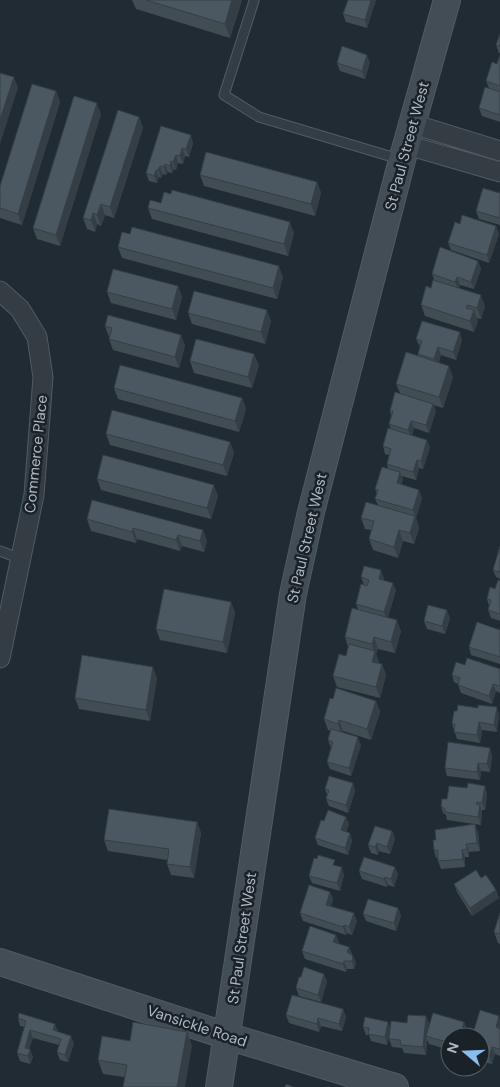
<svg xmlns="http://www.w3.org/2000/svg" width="500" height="1087" font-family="'DM Sans',sans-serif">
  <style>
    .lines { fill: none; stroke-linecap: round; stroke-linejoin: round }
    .lane-casing { stroke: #525b62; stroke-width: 11 }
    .street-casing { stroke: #525b62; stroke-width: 21 }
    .secondary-casing { stroke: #525b62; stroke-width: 28 }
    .lane { stroke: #343d44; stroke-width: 9 }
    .street { stroke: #343d44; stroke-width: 19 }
    .secondary { stroke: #434d56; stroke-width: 26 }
    .wall { fill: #414c53 }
    .shaded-wall { fill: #353e44 }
    .building { fill: #4c5861; stroke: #353e44 }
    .labels { text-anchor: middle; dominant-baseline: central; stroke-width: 5; stroke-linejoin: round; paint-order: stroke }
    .street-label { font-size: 15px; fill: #aeb8c1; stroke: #1a2228 }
  </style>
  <rect width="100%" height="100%" fill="#212b33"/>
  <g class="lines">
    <defs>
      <path id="lane" d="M 254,1 L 224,95 L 259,117 L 399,159
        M 0,551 L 21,559"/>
      <path id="street" d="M 413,124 L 500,151
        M 407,145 L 500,172
        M 0,291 L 20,309 L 37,337 L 43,377 L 34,495 L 0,658"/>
      <path id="secondary" d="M 0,962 L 227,1036 L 395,1087
        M 219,1087 L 293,594 L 311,512 L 402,160 L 447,0"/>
    </defs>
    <use href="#lane" class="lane-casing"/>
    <use href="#street" class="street-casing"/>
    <use href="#secondary" class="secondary-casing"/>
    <use href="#lane" class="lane"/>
    <use href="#street" class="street"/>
    <use href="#secondary" class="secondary"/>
  </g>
  <path class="wall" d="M 132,0 L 242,0 L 230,38 L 136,9 Z
    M 348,0 L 376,0 L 367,28 L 346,22 L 343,14 Z
    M 500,34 L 500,53 L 499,53 L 496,45 Z
    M 500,55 L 500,122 L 482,116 L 479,108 L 489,88 L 486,81 L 497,64 Z
    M 370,62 L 365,79 L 340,71 L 337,63 Z
    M 56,91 L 60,102 L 22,225 L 0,218 L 0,186 Z
    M 101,114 L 60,246 L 37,239 L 33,228 Z
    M 139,117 L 143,128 L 114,218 L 105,215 L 101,226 L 97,224 L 95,232 L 87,229 L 83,218 Z
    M 161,126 L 193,143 L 189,157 L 185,156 L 183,164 L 178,163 L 176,170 L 174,169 L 172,173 L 168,172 L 166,175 L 163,174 L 161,178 L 159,177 L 157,183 L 149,181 L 146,173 Z
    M 200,175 L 317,182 L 321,193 L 315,216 L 204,186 Z
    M 500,191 L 500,225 L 479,219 L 476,211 L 499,193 Z
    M 161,203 L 294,233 L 288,256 L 152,219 L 148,208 Z
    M 460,224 L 496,226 L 499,234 L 489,263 L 451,250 L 448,243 Z
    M 118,247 L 283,277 L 277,299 L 122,258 Z
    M 478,261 L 481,269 L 474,289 L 460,285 L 459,288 L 485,306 L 481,319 L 476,318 L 478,321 L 474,332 L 425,316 L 421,305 L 431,288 L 434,280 L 432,274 Z
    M 178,286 L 182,297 L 176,320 L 111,303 L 107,292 Z
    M 188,313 L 271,321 L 265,344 L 192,324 Z
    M 105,326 L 181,335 L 185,346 L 179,368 L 113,350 L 109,339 L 110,337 L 109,337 Z
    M 416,339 L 462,340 L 456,360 L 441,355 L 439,362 L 453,377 L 443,408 L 433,405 L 436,411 L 429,433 L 414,428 L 412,435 L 430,447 L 423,469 L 419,468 L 416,480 L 401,476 L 403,480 L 401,485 L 422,498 L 416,518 L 419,528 L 414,544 L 403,541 L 398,558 L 373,550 L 369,539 L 371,530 L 365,529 L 361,518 L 378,505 L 375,499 L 377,494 L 375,489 L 388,469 L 387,464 L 389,455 L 385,454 L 383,446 L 391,429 L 389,424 L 391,416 L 390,411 L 400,393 L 396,384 L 418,356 L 418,354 L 420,347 Z
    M 190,361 L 259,365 L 252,388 L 194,373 Z
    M 114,388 L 242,398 L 246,409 L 239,432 L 118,399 Z
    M 106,434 L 230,442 L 234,453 L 227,476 L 110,445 Z
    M 97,479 L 218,496 L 211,519 L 101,490 Z
    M 87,519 L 203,530 L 207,541 L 204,552 L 182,546 L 180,551 L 137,539 L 136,543 L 91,531 Z
    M 500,546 L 500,579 L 496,577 L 493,570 Z
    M 361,577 L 384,578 L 384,580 L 396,590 L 388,617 L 401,631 L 395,653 L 378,649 L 376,654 L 379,662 L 378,663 L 382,664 L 386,675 L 380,698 L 337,687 L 333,676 L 346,656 L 348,647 L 345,637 L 358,609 L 356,604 L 364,585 Z
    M 500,581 L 500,621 L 491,618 L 488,610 L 489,606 L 487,599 Z
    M 231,602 L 235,613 L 227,653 L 160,640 L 156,629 Z
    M 450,618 L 445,634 L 427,629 L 424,621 Z
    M 500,630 L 500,664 L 471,655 L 469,647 Z
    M 465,665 L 500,669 L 500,693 L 496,691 L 492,704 L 461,693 L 458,685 L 458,684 L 454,682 L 452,675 Z
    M 157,678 L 150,721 L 79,709 L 75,698 Z
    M 333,699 L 376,701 L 380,712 L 371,740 L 343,731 L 342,733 L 361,745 L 351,776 L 330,769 L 327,762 L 331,748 L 328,740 L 331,731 L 328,730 L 324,719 Z
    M 457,711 L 499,715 L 497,732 L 482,730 L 480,743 L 457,739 L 452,724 Z
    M 490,748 L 492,756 L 490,772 L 481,771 L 480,780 L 447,776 L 445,768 Z
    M 353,783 L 355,791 L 348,813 L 329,806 L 326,799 L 327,795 L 325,789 Z
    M 485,786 L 487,794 L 485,810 L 482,810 L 482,812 L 481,825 L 447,820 L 446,815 L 443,813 L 441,806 L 447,799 L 467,788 Z
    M 346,817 L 349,824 L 346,832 L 350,833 L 352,841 L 348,855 L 318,845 L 315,838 L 324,821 Z
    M 197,822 L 201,833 L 194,878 L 171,875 L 167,864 L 167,860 L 108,851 L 104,840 Z
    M 392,831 L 395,839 L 390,854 L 379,851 L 378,855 L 371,853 L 368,845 Z
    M 478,832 L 480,851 L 469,852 L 469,857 L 465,857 L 465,867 L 441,869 L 438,861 L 438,858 L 436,858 L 434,850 Z
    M 337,866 L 344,875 L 340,891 L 312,883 L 309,876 Z
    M 359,871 L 398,874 L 394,887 L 388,885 L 387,887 L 362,879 Z
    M 481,878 L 496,890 L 499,898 L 472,916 L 457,892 L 454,884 Z
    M 330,892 L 333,899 L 331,906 L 357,921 L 352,935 L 347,933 L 346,935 L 303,921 L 300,913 Z
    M 398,908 L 401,916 L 396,931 L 366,921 L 363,914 Z
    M 500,913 L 500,944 L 498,943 L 494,932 Z
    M 339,942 L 338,944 L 349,947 L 356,963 L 354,969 L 347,969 L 346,972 L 305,959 L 302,951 Z
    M 327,981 L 321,1002 L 299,996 L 296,988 Z
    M 343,1009 L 346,1017 L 342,1031 L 321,1026 L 319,1032 L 289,1023 L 286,1015 Z
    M 426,1016 L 429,1024 L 428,1028 L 464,1022 L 467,1030 L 450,1037 L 450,1050 L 429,1044 L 427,1040 L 426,1055 L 404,1053 L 402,1048 L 392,1047 L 389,1039 L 389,1037 L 387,1045 L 371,1041 L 369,1035 L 366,1035 L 363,1027 L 390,1029 Z
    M 18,1018 L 58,1032 L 74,1043 L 68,1062 L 60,1060 L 57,1052 L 59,1045 L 33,1038 L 29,1049 L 33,1057 L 30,1064 L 20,1061 L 17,1053 L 25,1027 L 20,1026 Z
    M 500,1019 L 500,1056 L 495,1054 L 492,1064 L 480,1061 L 480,1037 Z
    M 187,1032 L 192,1046 L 124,1077 L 103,1074 L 98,1060 L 130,1041 Z"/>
  <path class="shaded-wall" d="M 232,0 L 242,0 L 230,38 L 225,24 Z
    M 371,0 L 376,0 L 367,28 L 365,20 Z
    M 367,55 L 370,62 L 365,79 L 362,71 Z
    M 14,77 L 18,88 L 0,144 L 0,120 Z
    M 56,91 L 60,102 L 22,225 L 18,214 Z
    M 97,103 L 101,114 L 60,246 L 56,235 Z
    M 139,117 L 143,128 L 114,218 L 110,207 Z
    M 191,135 L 193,143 L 189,157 L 186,149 Z
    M 182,148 L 185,156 L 183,164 L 180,156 Z
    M 176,155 L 178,163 L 176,170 L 173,162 Z
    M 171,161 L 174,169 L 172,173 L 170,166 Z
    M 165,164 L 168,172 L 166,175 L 164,167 Z
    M 160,166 L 163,174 L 161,178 L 158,170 Z
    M 156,170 L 159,177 L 157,183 L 154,176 Z
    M 317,182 L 321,193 L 315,216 L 311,204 Z
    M 101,204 L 105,215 L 101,226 L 97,215 Z
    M 93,213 L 97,224 L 95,232 L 91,220 Z
    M 290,222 L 294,233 L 288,256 L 284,244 Z
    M 496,226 L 499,234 L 489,263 L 487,255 Z
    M 478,261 L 481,269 L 474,289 L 471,282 Z
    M 279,266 L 283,277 L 277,299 L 273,288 Z
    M 457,277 L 460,285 L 458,289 L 455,282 Z
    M 178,286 L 182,297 L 176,320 L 172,309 Z
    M 481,295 L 485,306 L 481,319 L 477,308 Z
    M 267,310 L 271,321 L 265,344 L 261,332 Z
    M 474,310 L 478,321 L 474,332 L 470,321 Z
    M 460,332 L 462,340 L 456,360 L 453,352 Z
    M 181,335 L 185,346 L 179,368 L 175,357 Z
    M 438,347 L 441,355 L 437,367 L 434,359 Z
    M 254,354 L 259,365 L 252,388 L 248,377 Z
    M 449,366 L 453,377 L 443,408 L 439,397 Z
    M 242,398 L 246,409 L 239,432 L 235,421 Z
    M 433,404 L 436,411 L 429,433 L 426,425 Z
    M 411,421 L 414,428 L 411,438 L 408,430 Z
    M 427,440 L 430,447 L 423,469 L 421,461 Z
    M 230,442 L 234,453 L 227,476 L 223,465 Z
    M 417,460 L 419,468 L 416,480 L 413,472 Z
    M 400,472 L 403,480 L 399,491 L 397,483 Z
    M 214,485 L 218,496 L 211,519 L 207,508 Z
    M 419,490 L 422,498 L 416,518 L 413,510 Z
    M 415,516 L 419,528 L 414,544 L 410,533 Z
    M 133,528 L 137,539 L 136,543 L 132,532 Z
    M 203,530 L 207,541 L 204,552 L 200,541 Z
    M 399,530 L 403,541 L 398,558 L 394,547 Z
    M 178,535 L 182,546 L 180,551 L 176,540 Z
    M 381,570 L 384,578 L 382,586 L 379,579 Z
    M 393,583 L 396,590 L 387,620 L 384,612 Z
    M 231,602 L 235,613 L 227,653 L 223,642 Z
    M 447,610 L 450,618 L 445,634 L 442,626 Z
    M 397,620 L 401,631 L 395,653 L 391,642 Z
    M 374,637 L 378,649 L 376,654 L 379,662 L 376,673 L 372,662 L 374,652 L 372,644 Z
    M 382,664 L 386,675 L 380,698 L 376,687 Z
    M 153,667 L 157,678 L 150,721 L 146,710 Z
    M 493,684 L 496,691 L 492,704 L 489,696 Z
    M 376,701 L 380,712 L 371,740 L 367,729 Z
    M 497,707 L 499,715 L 497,732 L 494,725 Z
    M 339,720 L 343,731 L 342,735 L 338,724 Z
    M 479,722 L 482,730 L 480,743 L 477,735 Z
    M 358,737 L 361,745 L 351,776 L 349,768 Z
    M 490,748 L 492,756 L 490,772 L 487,764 Z
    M 478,763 L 481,771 L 480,780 L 477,772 Z
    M 353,783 L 355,791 L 348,813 L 346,805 Z
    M 485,786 L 487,794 L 485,810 L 482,803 Z
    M 477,802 L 479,808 L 480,805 L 482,812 L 481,825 L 478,817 L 476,804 Z
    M 346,817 L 349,824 L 344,838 L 341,830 Z
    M 197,822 L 201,833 L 194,878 L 190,867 Z
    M 475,824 L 478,832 L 480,851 L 477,843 Z
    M 392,831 L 395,839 L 390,854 L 387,847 Z
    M 350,833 L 352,841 L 348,855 L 345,848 Z
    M 377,843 L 379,851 L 378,855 L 375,847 Z
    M 466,844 L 469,852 L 469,857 L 467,849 Z
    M 462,850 L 465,857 L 465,867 L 463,859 Z
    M 342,867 L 344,875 L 340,891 L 337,883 Z
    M 395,867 L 398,874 L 394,887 L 391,879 Z
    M 385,877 L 388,885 L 387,887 L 384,879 Z
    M 496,890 L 499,898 L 472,916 L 470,908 Z
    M 330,892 L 333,899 L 329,912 L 326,905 Z
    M 398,908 L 401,916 L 396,931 L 394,923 Z
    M 354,913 L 357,921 L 352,935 L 349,927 Z
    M 344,925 L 347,933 L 346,935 L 343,927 Z
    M 336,935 L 339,942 L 336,950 L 333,942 Z
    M 349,947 L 352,955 L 347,952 Z
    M 353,956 L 356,963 L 354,969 L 352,961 Z
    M 344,961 L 347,969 L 346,972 L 343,964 Z
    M 324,974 L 327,981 L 321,1002 L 318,995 Z
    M 343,1009 L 346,1017 L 342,1031 L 339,1024 Z
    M 426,1016 L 429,1024 L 427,1037 L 426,1036 L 427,1040 L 426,1055 L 423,1047 Z
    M 499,1016 L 500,1019 L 500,1030 L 496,1027 Z
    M 318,1018 L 321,1026 L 319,1032 L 317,1024 Z
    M 388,1022 L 391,1030 L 387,1045 L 385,1037 Z
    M 464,1022 L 467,1030 L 465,1037 L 460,1037 Z
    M 55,1024 L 58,1031 L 56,1038 L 53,1030 Z
    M 30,1030 L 33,1038 L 27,1055 L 25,1048 Z
    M 187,1032 L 192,1046 L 185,1087 L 177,1087 Z
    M 71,1036 L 74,1043 L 68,1062 L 65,1055 Z
    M 492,1047 L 495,1054 L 492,1064 L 489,1057 Z
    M 30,1049 L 33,1057 L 30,1064 L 28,1056 Z"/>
  <path class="building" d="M 146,0 L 232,0 L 225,24 Z
    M 348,0 L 371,0 L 365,20 L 343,14 Z
    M 500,34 L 500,46 L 496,45 Z
    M 342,46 L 367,55 L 362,71 L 337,63 Z
    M 500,55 L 500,86 L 486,81 L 492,62 L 497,64 Z
    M 0,73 L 14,77 L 0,120 Z
    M 32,84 L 56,91 L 18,214 L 0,208 L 0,186 Z
    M 485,87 L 500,92 L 500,115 L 479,108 Z
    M 74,96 L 97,103 L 56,235 L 33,228 Z
    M 118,110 L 139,117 L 110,207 L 101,204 L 97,215 L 93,213 L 91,220 L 83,218 Z
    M 161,126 L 191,135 L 186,149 L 182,148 L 180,156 L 176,155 L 173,162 L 171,161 L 170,166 L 165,164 L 164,167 L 160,166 L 158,170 L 156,170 L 154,176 L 146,173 Z
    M 206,152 L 317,182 L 311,204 L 200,175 Z
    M 483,188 L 499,193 L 500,191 L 500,218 L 476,211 Z
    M 172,190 L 290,222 L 284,244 L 148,208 L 150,200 L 161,203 L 164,192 L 171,194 Z
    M 462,215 L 496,226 L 487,255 L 448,243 L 455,222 L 460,224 Z
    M 132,227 L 279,266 L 273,288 L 118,247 L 122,232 L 130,234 Z
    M 440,247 L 478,261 L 471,282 L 457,277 L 455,282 L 432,274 Z
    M 113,269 L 178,286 L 172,309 L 107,292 Z
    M 433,280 L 481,295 L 477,308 L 467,305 L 466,308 L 474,310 L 470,321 L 421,305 L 426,286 L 431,288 Z
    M 194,291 L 267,310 L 261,332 L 188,313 Z
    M 108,315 L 181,335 L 175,357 L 109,339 L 112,328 L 105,326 Z
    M 422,321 L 460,332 L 453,352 L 438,347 L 434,359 L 418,354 L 422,341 L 416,339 Z
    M 196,339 L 254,354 L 248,377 L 190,361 Z
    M 406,352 L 449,366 L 439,397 L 396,384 Z
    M 120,365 L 242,398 L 235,421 L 114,388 Z
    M 395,392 L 433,404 L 426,425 L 411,421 L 408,430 L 389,424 L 393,411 L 390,411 Z
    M 112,410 L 230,442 L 223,465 L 106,434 Z
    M 388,428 L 427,440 L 421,461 L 417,460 L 413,472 L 387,464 L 391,449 L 383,446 Z
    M 103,455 L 214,485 L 207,508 L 97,479 Z
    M 382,467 L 400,472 L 397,483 L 419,490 L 413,510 L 375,499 L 378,490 L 375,489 Z
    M 92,500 L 203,530 L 200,541 L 178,535 L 176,540 L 133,528 L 132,532 L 87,519 Z
    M 366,502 L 415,516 L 410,533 L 399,530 L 394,547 L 369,539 L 374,521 L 361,518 Z
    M 500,546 L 500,572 L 493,570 Z
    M 364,566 L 381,570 L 379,579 L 393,583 L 384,612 L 356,604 L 361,584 L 367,586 L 369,580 L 361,577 Z
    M 498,580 L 500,581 L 500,614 L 488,610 L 491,600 L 487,599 L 490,587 L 495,589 Z
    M 164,589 L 231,602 L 223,642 L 156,629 Z
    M 428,605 L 447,610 L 442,626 L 424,621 Z
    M 352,608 L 397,620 L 391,642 L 374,637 L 372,644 L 345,637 Z
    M 477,622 L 500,630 L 500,657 L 469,647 Z
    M 349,644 L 375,651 L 372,662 L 382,664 L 376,687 L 333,676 L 339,654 L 346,656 Z
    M 82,655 L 153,667 L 146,710 L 75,698 Z
    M 467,658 L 500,669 L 500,686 L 493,684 L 489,696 L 458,685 L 460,678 L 452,675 L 456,662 L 465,665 Z
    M 336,688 L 376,701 L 367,729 L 339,720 L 338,724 L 324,719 L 330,698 L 333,699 Z
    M 458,705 L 478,708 L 478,705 L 497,707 L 494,725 L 479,722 L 477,735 L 454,732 L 455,724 L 452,724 L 454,711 L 457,711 Z
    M 331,729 L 358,737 L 349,768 L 327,762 L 333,742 L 328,740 Z
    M 448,742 L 490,748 L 487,764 L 478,763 L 477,772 L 445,768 Z
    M 329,776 L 353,783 L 346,805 L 326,799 L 329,790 L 325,789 Z
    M 468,783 L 485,786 L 482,803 L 477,802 L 476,804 L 480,805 L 478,817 L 445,812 L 445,809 L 441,806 L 442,799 L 447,799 L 449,786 L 467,788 Z
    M 109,809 L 197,822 L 190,867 L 167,864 L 169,849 L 104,840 Z
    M 328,810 L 346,817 L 341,830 L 350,833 L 345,848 L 315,838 L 321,820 L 324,821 Z
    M 475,824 L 477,843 L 466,844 L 467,849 L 462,850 L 463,859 L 438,861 L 438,850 L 434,850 L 433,840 L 436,840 L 435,830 Z
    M 375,826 L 392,831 L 387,847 L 377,843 L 375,847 L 368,845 Z
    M 318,855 L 335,860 L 333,865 L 342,867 L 337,883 L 309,876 L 314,858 L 317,859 Z
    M 364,857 L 395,867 L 391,879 L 385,877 L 384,879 L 359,871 Z
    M 476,870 L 481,878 L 486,875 L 496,890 L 470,908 L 454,884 Z
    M 309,885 L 330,892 L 326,905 L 354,913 L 349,927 L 344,925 L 343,927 L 300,913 Z
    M 368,899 L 398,908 L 394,923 L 363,914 Z
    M 500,913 L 500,934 L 494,932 Z
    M 310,926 L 336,935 L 333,942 L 349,947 L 347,952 L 353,956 L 352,961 L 344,961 L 343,964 L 302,951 Z
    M 304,967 L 324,974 L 318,995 L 296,988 L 299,977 L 301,977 Z
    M 292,995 L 343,1009 L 339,1024 L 318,1018 L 317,1024 L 286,1015 Z
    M 480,1010 L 499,1016 L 496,1027 L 500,1029 L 500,1049 L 492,1047 L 489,1057 L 480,1054 L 480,1037 L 472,1037 Z
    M 19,1013 L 55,1024 L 53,1030 L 71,1036 L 65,1055 L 57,1052 L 61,1039 L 30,1030 L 25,1048 L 30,1049 L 28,1056 L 17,1053 L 26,1021 L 18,1018 Z
    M 433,1013 L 464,1022 L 460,1037 L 450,1037 L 450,1043 L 426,1036 Z
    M 408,1015 L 426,1016 L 423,1047 L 401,1045 L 400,1040 L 389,1039 L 391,1021 L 407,1023 Z
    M 365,1017 L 388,1022 L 385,1037 L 368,1034 L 369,1028 L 363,1027 Z
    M 133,1022 L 187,1032 L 177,1087 L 123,1087 L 127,1065 L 98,1060 L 102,1036 L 130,1041 Z
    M 286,1084 L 294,1087 L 285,1087 Z"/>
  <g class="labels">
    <g class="street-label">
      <text transform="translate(407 146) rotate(-75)">St Paul Street West</text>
      <text transform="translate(36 454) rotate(-84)">Commerce Place</text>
      <text transform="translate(307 538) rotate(-77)">St Paul Street West</text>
      <text transform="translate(242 938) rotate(-82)">St Paul Street West</text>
      <text transform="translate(197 1026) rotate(18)">Vansickle Road</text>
    </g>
  </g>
  <g transform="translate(465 1052) rotate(289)"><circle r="24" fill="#1a2228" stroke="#555e65"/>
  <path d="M0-4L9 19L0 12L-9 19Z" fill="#8abeea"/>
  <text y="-8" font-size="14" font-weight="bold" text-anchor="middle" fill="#aeb8c1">N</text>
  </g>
</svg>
